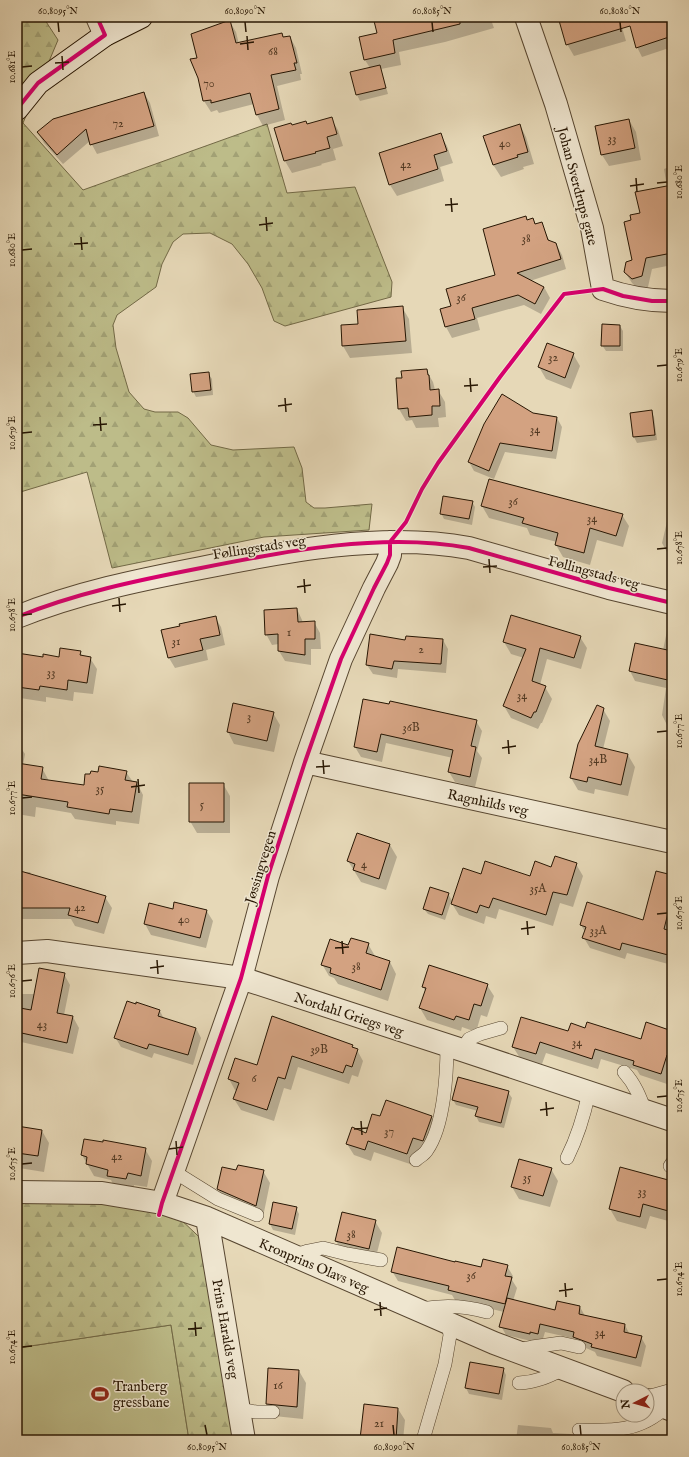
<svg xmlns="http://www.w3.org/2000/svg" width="689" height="1457" viewBox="0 0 689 1457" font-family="'IM FELL English',serif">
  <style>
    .grass { fill: #bdbc89; stroke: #726946 }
    .forest { fill: url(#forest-firs); stroke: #726946 }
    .shadow { fill: #0003; fill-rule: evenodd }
    .building { fill: #d3a281; stroke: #271603 }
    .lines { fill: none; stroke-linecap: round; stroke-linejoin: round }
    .lane-casing { stroke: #574630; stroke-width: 14 }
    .street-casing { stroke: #574630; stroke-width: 24 }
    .secondary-casing { stroke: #271603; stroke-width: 24 }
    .lane { stroke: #efe6d0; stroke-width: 13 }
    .street { stroke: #efe6d0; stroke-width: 22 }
    .secondary { stroke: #efe6d0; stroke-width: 22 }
    .cycleway-casing { stroke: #efe6d0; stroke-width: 6 }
    .cycleway { stroke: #d6006c; stroke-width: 4 }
    .ticks { fill: none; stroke: #271603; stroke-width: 1.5 }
    .labels { text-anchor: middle; stroke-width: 3; stroke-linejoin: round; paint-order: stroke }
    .number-label { font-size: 12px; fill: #523922 }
    .street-label { font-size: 14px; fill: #271603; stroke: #efe6d0 }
    .poi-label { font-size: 14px; fill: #271603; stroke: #efe6d0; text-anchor: start }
    .neatline { fill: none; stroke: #271603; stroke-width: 1.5 }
    .ticks-label { font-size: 10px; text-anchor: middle; fill: #271603 }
  </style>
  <defs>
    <pattern id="forest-firs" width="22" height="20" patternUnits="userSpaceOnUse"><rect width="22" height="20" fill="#bdbc89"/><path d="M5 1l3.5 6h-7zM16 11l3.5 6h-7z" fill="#a2a175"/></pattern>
  </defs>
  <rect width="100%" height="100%" fill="#e6d8b7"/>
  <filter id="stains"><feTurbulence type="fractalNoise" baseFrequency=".005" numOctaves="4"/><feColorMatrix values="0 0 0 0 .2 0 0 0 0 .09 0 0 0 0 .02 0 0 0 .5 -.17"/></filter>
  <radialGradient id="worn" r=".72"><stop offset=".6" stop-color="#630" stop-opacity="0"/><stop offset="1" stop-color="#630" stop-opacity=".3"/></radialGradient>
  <path class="grass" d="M 171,1325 L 189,1440 L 17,1440 L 17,1348 Z"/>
  <path class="forest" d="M 17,17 L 43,17 L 58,40 L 23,123 L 83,190 L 267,124 L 287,193 L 355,187 L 392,282 L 391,297 L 285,326 L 274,321 L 262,288 L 248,264 L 232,244 L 210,233 L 183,234 L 173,242 L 162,264 L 156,287 L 117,315 L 113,325 L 116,348 L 129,392 L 144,409 L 155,412 L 178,412 L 188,418 L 211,445 L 233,450 L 294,447 L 302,468 L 306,502 L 314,508 L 325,508 L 372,504 L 369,530 L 264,537 L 112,568 L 87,472 L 17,493 Z
    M 156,1196 L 215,1252 L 250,1440 L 189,1440 L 171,1325 L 17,1348 L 17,1197 Z"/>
  <path class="shadow" d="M 374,17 L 490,17 L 494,28 L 445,42 L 399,52 L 401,65 L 381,69 L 388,94 L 360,101 L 357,95 L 351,73 L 370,68 L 365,60 L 360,38 L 378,34 Z
    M 566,17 L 619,17 L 626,41 L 574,56 L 567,44 Z
    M 654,17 L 672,17 L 672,47 L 642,57 L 637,47 L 655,19 Z
    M 230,22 L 236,32 L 239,44 L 290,37 L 296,48 L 302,74 L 300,74 L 301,80 L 277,86 L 285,120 L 263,126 L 257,115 L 254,104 L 219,113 L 217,110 L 211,112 L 204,101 L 199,78 L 198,59 Z
    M 144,93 L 150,103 L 159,136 L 97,154 L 90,141 L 63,164 L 44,143 L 38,133 Z
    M 331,118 L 338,130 L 343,146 L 333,149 L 336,160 L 321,164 L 322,165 L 292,173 L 285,161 L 307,125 Z
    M 629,120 L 636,132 L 641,160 L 609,166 L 602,155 Z
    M 520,125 L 526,137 L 534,164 L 523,167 L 524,169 L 501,177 L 492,163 Z
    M 440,134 L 447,146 L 453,163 L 440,167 L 444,181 L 397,196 L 390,185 Z
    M 672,166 L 672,265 L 652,269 L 648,287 L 639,290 L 632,283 L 625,272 L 633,260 L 632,221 L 641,214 L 667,187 L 664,169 Z
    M 533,219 L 536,225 L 541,223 L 550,242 L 556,244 L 562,255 L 566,269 L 530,281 L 544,287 L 550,298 L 541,314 L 524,305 L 477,318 L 480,330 L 452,338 L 446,327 L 441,310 L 452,307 L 496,276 Z
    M 402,307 L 409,319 L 412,353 L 350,358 L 343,346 L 359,325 Z
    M 620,326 L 623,331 L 623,351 L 606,351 L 602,345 Z
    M 573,354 L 580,366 L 571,389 L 546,379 L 539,367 Z
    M 426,370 L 433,382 L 435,390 L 438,390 L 445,402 L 446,417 L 438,418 L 439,427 L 416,428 L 412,420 L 406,421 L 399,409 L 403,379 Z
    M 208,373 L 212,379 L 213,395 L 196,397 L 193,391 Z
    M 651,411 L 654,417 L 657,440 L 637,443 L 634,437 L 631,413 Z
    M 533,414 L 557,418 L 562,427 L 556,459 L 505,452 L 494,479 L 474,471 L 469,462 Z
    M 472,502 L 475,507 L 472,525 L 444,519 L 441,513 Z
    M 482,506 L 622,515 L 629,526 L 623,547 L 597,540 L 590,565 L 563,557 L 556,545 L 557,542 L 530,535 L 527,528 L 489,518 Z
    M 669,513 L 672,514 L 672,556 L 671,554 L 668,554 L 662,543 Z
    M 297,609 L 302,620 L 303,623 L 314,622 L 320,633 L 321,649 L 311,649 L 311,665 L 285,661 L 279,651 L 279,644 L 272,645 L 266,634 Z
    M 215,617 L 221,627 L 225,645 L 206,650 L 208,660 L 175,668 L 169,658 L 162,631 Z
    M 667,631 L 672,632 L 672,726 L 667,725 L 662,715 L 666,688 L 635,681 L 630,671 L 663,650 Z
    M 580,637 L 587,648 L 581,669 L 547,659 L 540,685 L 545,687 L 552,699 L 542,723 L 541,723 L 538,729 L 511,718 L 504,706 L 524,658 L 511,654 L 504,642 Z
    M 443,640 L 448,649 L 446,673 L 398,669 L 397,678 L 373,674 L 367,665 L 406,641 Z
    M 80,652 L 83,657 L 90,658 L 97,669 L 93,694 L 74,692 L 73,701 L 46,697 L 46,702 L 20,698 L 17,693 L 17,660 L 60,658 Z
    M 364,700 L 476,721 L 482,731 L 477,751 L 482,758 L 475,787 L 455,782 L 449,772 L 453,758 L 386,743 L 382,762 L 361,757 L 355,747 Z
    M 603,709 L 610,721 L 603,749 L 628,755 L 635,767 L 628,796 L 595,789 L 594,794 L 578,790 L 571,778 Z
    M 273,713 L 280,725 L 274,752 L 234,744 L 228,732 Z
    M 17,742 L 25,754 L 23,765 L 42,768 L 49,781 L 85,786 L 99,773 L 126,772 L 133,782 L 137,783 L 143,795 L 139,824 L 116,821 L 116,825 L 75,819 L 71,813 L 36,807 L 35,817 L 17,814 Z
    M 223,784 L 230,796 L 230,833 L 197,833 L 190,821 Z
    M 390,845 L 397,857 L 386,890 L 361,882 L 348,861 Z
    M 576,864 L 583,876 L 573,907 L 560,903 L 553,926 L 499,909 L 496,919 L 486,916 L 484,924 L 459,915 L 451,902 L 445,920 L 428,914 L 424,909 L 448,894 L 453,902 L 481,875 L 531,877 L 552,868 Z
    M 17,872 L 30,872 L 32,876 L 105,897 L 112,908 L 104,934 L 75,926 L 71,919 L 17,919 Z
    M 672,876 L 672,965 L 627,953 L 625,959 L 590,948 L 584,938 L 585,932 L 581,925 L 643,921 Z
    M 173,910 L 206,910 L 213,921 L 206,948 L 151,935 L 145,924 Z
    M 368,944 L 375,956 L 390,962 L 396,974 L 388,1001 L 338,984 L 334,978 L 329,976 L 322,964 L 349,947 Z
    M 64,974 L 70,985 L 64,1015 L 73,1017 L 79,1028 L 73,1054 L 17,1041 L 17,994 L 35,994 Z
    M 487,985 L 494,996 L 487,1017 L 481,1015 L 476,1032 L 462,1027 L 461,1031 L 427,1020 L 420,1008 L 426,992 L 423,987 Z
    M 137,1003 L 160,1011 L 164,1019 L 196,1028 L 201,1038 L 193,1065 L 154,1053 L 152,1058 L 121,1047 L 115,1037 Z
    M 273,1018 L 352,1046 L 354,1049 L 357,1050 L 363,1061 L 358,1077 L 352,1075 L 349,1084 L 298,1067 L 291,1090 L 284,1088 L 274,1121 L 241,1110 L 234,1099 L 237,1091 L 235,1090 L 229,1079 L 257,1066 Z
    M 586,1029 L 642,1040 L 672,1032 L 672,1069 L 667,1084 L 640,1075 L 637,1070 L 601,1059 L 598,1069 L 546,1053 L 542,1064 L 520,1058 L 513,1047 Z
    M 508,1092 L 512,1098 L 504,1128 L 479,1122 L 476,1116 L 478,1111 L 456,1105 L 453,1100 Z
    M 431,1116 L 438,1128 L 429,1152 L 419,1148 L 413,1165 L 374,1152 L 371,1161 L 354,1155 L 347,1144 L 367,1134 L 380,1118 Z
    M 17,1127 L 42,1131 L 49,1143 L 44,1172 L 19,1168 L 17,1165 Z
    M 145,1149 L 152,1161 L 147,1187 L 134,1185 L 133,1191 L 115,1188 L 111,1180 L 94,1176 L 82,1155 Z
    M 551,1169 L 558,1181 L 550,1207 L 519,1199 L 512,1187 Z
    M 237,1171 L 263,1171 L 270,1183 L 263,1217 L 225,1201 L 218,1189 Z
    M 672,1182 L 672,1222 L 650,1216 L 646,1229 L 617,1221 L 610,1209 Z
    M 274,1203 L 296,1208 L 299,1214 L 295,1235 L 273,1230 L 270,1224 Z
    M 375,1221 L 382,1233 L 375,1261 L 343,1253 L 336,1241 Z
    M 456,1263 L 481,1268 L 507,1266 L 513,1276 L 512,1280 L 517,1288 L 513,1301 L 556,1312 L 580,1307 L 585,1316 L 625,1325 L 630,1335 L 641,1337 L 646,1346 L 641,1367 L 597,1356 L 595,1352 L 579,1345 L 576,1339 L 545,1332 L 542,1342 L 535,1342 L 506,1335 L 501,1326 L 504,1312 L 455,1300 L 452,1295 L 398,1281 L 392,1271 ZM 503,1299 L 506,1304 L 506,1308 L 501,1300 Z
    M 503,1369 L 506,1375 L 502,1400 L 469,1394 L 466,1388 Z
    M 299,1371 L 306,1383 L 303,1419 L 274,1416 L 267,1404 Z
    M 398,1409 L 405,1420 L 403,1440 L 362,1440 L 361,1439 Z
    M 518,1425 L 551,1428 L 553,1433 L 571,1434 L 575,1438 L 580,1440 L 516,1440 Z"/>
  <path class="building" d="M 373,17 L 460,17 L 460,24 L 393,40 L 395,53 L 364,60 L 359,37 L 377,33 Z
    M 558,17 L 644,17 L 645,21 L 659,17 L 672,17 L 672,36 L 636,48 L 630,26 L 566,45 Z
    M 230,20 L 236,43 L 282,33 L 283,37 L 290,36 L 297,63 L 294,63 L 296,70 L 271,75 L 279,109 L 256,115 L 250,93 L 211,103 L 211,100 L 203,101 L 198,78 L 190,59 L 197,58 L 191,34 Z
    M 380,65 L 386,88 L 356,95 L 350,72 Z
    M 144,92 L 154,126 L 90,145 L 86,129 L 57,155 L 37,132 L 53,119 Z
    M 332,117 L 337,134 L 327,137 L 330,148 L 315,152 L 316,153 L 284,161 L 274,128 L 291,123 L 292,125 L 306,121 L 307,124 Z
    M 629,119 L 635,148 L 601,155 L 595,126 Z
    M 520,124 L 528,152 L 517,155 L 518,157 L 493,165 L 483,136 Z
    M 441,133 L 447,151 L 434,155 L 438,169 L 389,185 L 379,153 Z
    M 672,185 L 672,253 L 646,258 L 642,276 L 632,279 L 624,272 L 626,262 L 632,260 L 624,222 L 631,220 L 630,215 L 640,213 L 635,192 Z
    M 526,216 L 527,220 L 533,218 L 535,224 L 542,222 L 548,240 L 556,243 L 561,259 L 517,273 L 544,287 L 535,304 L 518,295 L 472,308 L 475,319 L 445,327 L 440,309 L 451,306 L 446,289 L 495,275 L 483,229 Z
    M 403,306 L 406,341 L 342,346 L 341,325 L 358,324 L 357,310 Z
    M 602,324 L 620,325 L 620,346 L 601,346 Z
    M 547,343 L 574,353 L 565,378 L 538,367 Z
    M 427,369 L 428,375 L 429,375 L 430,390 L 439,389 L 440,406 L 432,406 L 432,415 L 409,417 L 408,408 L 398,409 L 396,378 L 402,378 L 401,371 Z
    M 209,372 L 211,390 L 192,392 L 190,374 Z
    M 502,394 L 533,413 L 557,417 L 552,451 L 500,443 L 489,471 L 468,462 L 484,424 Z
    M 652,410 L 655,435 L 633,437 L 630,413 Z
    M 489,479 L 623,514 L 616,536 L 590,528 L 584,553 L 555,545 L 558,533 L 522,523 L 524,518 L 481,506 Z
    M 443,496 L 473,501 L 469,519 L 440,514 Z
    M 297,608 L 298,622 L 315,621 L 315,639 L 305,639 L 305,655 L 278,651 L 278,634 L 265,635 L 264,610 Z
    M 511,615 L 581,636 L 574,658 L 540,648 L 532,681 L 546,686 L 536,712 L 534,712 L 531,718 L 503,706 L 526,649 L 503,642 Z
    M 216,616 L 220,635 L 200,639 L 203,650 L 168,658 L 161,630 L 180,626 L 179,624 Z
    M 370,634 L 405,640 L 406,636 L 443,639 L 441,664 L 394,661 L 392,669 L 366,665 Z
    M 635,643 L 672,651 L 672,681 L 629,671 Z
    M 60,648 L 81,651 L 80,655 L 91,657 L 87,683 L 68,680 L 67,690 L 40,686 L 39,690 L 17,687 L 17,653 L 43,657 L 43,654 L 59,657 Z
    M 363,699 L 389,704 L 390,701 L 477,720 L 471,746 L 476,747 L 470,777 L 448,772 L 453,750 L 381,734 L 377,752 L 354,747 Z
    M 233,703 L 274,712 L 267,741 L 227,732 Z
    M 597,705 L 604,708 L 595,746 L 628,754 L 621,785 L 588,777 L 587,782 L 570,778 L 578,744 Z
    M 17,763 L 43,767 L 41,779 L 84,785 L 85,774 L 90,774 L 91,771 L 98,772 L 99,766 L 127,771 L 125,780 L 137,782 L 132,812 L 110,809 L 109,814 L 67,807 L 68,802 L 17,794 Z
    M 189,783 L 224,783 L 224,822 L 189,822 Z
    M 357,833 L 390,844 L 379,879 L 353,870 L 355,864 L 347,861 Z
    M 555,856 L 577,863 L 567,895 L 553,892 L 546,915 L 493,898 L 489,908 L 480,905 L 477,913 L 451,904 L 463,868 L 481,874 L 485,861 L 530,876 L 535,861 L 551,867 Z
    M 17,870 L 106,896 L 98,923 L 68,915 L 70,908 L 17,908 Z
    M 656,871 L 672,875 L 672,897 L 664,929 L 672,931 L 672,956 L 622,943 L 620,950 L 582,938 L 586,927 L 580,925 L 587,902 L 643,920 Z
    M 430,887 L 449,893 L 442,915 L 423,909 Z
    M 174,902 L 207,910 L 200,938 L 144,924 L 149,903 L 173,909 Z
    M 351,938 L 369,943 L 366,953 L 390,961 L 381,990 L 330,973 L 331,968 L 321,965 L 330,939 L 348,945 Z
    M 429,965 L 488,984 L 481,1006 L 474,1004 L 469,1020 L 456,1016 L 454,1020 L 419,1008 L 426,988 L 422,987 Z
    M 39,968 L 65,973 L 57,1013 L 73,1016 L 67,1043 L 17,1032 L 17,1020 L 20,1008 L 31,1010 Z
    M 127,1001 L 136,1004 L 136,1002 L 160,1010 L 158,1016 L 196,1028 L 188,1055 L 149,1044 L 147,1049 L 114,1038 Z
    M 272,1016 L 353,1045 L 352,1047 L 358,1049 L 352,1067 L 346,1065 L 343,1073 L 292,1056 L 285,1079 L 278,1077 L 267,1110 L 233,1099 L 239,1083 L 228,1079 L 235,1058 L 257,1065 Z
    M 521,1017 L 568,1031 L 571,1023 L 585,1028 L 587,1022 L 641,1039 L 646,1022 L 672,1031 L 672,1056 L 667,1055 L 661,1074 L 633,1065 L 634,1061 L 595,1049 L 592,1059 L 540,1042 L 536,1054 L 512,1047 Z
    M 458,1077 L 509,1091 L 501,1123 L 475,1116 L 478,1107 L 452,1100 Z
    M 386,1100 L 432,1116 L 423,1141 L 413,1138 L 407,1154 L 368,1141 L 365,1150 L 346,1144 L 352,1127 L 366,1133 L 372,1114 L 380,1116 Z
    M 17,1126 L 42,1130 L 38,1156 L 17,1153 Z
    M 84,1139 L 103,1142 L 103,1140 L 146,1148 L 141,1176 L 128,1173 L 126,1179 L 107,1176 L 108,1170 L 86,1164 L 87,1157 L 81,1155 Z
    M 519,1159 L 552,1168 L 543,1196 L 511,1187 Z
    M 238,1165 L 264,1170 L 256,1206 L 217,1189 L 222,1167 L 236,1170 Z
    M 620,1167 L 672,1181 L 672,1212 L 643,1204 L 640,1217 L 609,1209 Z
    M 273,1202 L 297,1207 L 292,1229 L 269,1224 Z
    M 342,1212 L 376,1220 L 369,1249 L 335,1241 Z
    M 397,1247 L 455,1262 L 455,1261 L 481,1267 L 483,1259 L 508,1265 L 505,1276 L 512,1277 L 505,1304 L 448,1290 L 449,1286 L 391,1272 Z
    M 507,1298 L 555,1310 L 557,1301 L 580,1306 L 579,1314 L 625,1324 L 624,1332 L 642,1336 L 636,1358 L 591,1347 L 592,1344 L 573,1337 L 574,1332 L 540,1324 L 538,1334 L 530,1332 L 530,1334 L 499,1327 Z
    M 470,1362 L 504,1368 L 499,1394 L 465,1388 Z
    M 268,1368 L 299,1370 L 297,1407 L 266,1404 Z
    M 364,1404 L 398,1408 L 396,1440 L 360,1439 Z"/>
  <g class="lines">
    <g class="lane-casing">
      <path id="lane" d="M 462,1050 L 469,1039 L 480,1034 L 501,1028
        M 624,1072 C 635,1084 640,1097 645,1111
        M 567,1158 C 578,1136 584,1116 589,1092
        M 416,1160 C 419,1157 425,1154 427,1150 C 444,1126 447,1074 447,1045
        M 670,1166 L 672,1163
        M 173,1171 L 218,1199 L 257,1215
        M 293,1256 L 308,1251 L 323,1248 L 347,1254 L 381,1260
        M 421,1309 C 443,1305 466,1306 487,1312
        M 517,1350 L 532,1347 L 561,1343 L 579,1347
        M 519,1383 C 536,1382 548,1377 563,1369
        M 647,1397 L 672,1390
        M 239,1409 L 256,1412 L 273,1412
        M 579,1430 C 612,1431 640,1432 666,1407
        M 423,1440 L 445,1364 L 450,1335 L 448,1323"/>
    </g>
    <g class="street-casing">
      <path id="street" d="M 97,17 L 105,35
        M 526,17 L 556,104 L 592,228 L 603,289 C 626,297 648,301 672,301
        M 17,617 C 76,593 139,580 201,568 C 286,551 383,532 469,548 L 609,588 L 672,603
        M 305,762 L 672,842
        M 17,953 L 47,951 L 241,978 L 462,1050 L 672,1120
        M 17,1192 L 102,1193 L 162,1203 L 207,1218 L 494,1343 L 623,1391
        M 162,1203 L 241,978 L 268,876 L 305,762 L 341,659 L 374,588 L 387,563 L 390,555 L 390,542
        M 207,1218 L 244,1440
        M 647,1400 L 672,1410"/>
    </g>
    <g class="secondary-casing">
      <path id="secondary" d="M 17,109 L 38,83 L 105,35 L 141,17"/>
    </g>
    <use href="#lane" class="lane"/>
    <use href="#street" class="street"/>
    <use href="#secondary" class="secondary"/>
    <g class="cycleway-casing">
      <path id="cycleway" d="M 17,109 L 38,83 L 105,35 L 97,17
        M 390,542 L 406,522 L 422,489 L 438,463 L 500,377 L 564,294 L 603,289 L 623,296 L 652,301 L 672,301
        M 17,617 C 76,593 139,580 201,568 C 286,551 383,532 469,548 L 609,588 L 672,603
        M 159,1215 L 162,1203 L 241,978 L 268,876 L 305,762 L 341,659 L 374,588 L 387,563 L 390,555 L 390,542"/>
    </g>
    <use href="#cycleway" class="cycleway"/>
  </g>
  <path class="ticks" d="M 58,22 L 59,32M 245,22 L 246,32M 432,22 L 433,32M 620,22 L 621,32M 247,36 L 248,50M 240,44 L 254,42M 62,56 L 63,70M 55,63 L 69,62M 22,67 L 32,66M 636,178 L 637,192M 657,183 L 667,182M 630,186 L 644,184M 451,198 L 452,212M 445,205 L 458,204M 266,217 L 267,231M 259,225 L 273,223M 81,237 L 82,250M 74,244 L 88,243M 22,250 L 32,249M 657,366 L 667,365M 470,378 L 471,392M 464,386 L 478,385M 285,398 L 286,412M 278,406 L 292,404M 100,417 L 101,431M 93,425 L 107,424M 22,433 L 32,432M 657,549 L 667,548M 489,559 L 490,573M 483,567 L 497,566M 304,579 L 305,593M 297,587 L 311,585M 119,598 L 120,612M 112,606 L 126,604M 22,615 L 32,614M 657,732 L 667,731M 508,740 L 509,754M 502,748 L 516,746M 323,760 L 324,774M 316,767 L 330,766M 138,779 L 139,793M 131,787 L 145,785M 22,798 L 32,797M 657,914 L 667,913M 527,921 L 528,935M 521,929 L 535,927M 342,941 L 343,954M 335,948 L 349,947M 157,960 L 158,974M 150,968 L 164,966M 22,981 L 32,980M 657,1097 L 667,1096M 546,1102 L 547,1116M 540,1110 L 554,1108M 361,1121 L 362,1135M 354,1129 L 368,1128M 176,1141 L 177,1155M 169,1149 L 183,1147M 22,1164 L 32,1163M 657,1280 L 667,1279M 565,1283 L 566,1297M 559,1291 L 573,1289M 380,1302 L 381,1316M 374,1310 L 387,1308M 195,1322 L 196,1336M 188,1329 L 202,1328M 22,1347 L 32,1346M 205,1425 L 207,1435M 393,1425 L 394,1435M 580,1425 L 581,1435"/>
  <defs>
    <g id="stadium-bare" transform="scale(1.38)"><path d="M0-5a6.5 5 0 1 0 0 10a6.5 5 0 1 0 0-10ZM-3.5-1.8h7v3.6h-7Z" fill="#8f2418" stroke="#efe6d0" stroke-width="2.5" paint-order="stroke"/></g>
  </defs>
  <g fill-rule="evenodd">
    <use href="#stadium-bare" x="100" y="1394"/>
  </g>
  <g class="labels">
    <g class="number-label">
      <text x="273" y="55">68</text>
      <text x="209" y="87">70</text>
      <text x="118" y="127">72</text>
      <text x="612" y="142">33</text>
      <text x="505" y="147">40</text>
      <text x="406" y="168">42</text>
      <text x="526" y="242">38</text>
      <text x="461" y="301">36</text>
      <text x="553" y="361">32</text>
      <text x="535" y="433">34</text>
      <text x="513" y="505">36</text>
      <text x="592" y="522">34</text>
      <text x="289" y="636">1</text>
      <text x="176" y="645">31</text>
      <text x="421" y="653">2</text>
      <text x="51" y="676">33</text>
      <text x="522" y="699">34</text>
      <text x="249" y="720">3</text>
      <text x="411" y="731">36B</text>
      <text x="598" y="763">34B</text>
      <text x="100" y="792">35</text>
      <text x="202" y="808">5</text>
      <text x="364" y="868">4</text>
      <text x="538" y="892">35A</text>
      <text x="80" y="911">42</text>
      <text x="184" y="923">40</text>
      <text x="598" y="934">33A</text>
      <text x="356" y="970">38</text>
      <text x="42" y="1028">43</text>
      <text x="577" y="1046">34</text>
      <text x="319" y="1053">39B</text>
      <text x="254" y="1082">6</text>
      <text x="389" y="1135">37</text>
      <text x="117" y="1160">42</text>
      <text x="527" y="1181">35</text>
      <text x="642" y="1195">33</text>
      <text x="351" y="1238">38</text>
      <text x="471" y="1279">36</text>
      <text x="600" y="1336">34</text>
      <text x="278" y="1389">16</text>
      <text x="379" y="1427">21</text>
    </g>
    <g class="street-label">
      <text transform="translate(578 186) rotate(75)" y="5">Johan Sverdrups gate</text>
      <text transform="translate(259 547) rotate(-9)" y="5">Føllingstads veg</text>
      <text transform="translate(594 572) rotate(15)" y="5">Føllingstads veg</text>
      <text transform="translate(488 802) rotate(12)" y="5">Ragnhilds veg</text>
      <text transform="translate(260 867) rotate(-73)" y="5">Jøssingvegen</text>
      <text transform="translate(349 1014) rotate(18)" y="5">Nordahl Griegs veg</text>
      <text transform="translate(314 1265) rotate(23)" y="5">Kronprins Olavs veg</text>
      <text transform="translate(226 1329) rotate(80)" y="5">Prins Haralds veg</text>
    </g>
    <g class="poi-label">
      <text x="113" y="1391">Tranberg<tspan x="113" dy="16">gressbane</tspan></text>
    </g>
  </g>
  <rect width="689" height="1457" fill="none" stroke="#e6d8b7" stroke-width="44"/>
  <g transform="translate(635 1403) rotate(264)"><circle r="19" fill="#efe6d0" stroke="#9f937e"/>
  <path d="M0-3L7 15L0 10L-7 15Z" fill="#8f2418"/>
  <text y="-6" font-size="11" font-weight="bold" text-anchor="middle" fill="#271603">N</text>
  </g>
  <rect x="22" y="22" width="645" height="1413" class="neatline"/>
  <g class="ticks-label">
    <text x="58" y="14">60.8095°N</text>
    <text x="245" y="14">60.8090°N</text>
    <text x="432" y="14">60.8085°N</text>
    <text x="620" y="14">60.8080°N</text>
    <text transform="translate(11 67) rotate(-90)" y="4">10.681°E</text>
    <text transform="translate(678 182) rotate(-90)" y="4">10.680°E</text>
    <text transform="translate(11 250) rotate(-90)" y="4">10.680°E</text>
    <text transform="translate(678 365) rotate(-90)" y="4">10.679°E</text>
    <text transform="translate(11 433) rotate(-90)" y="4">10.679°E</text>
    <text transform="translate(678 548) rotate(-90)" y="4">10.678°E</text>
    <text transform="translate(11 615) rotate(-90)" y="4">10.678°E</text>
    <text transform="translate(678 731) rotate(-90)" y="4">10.677°E</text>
    <text transform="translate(11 798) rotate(-90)" y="4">10.677°E</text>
    <text transform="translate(678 913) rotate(-90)" y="4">10.676°E</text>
    <text transform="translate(11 981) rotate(-90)" y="4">10.676°E</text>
    <text transform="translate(678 1096) rotate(-90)" y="4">10.675°E</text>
    <text transform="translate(11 1164) rotate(-90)" y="4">10.675°E</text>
    <text transform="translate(678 1279) rotate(-90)" y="4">10.674°E</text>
    <text transform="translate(11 1347) rotate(-90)" y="4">10.674°E</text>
    <text x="207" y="1450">60.8095°N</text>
    <text x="394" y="1450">60.8090°N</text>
    <text x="581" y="1450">60.8085°N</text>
  </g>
  <rect width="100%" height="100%" filter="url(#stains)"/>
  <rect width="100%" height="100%" fill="url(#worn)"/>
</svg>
